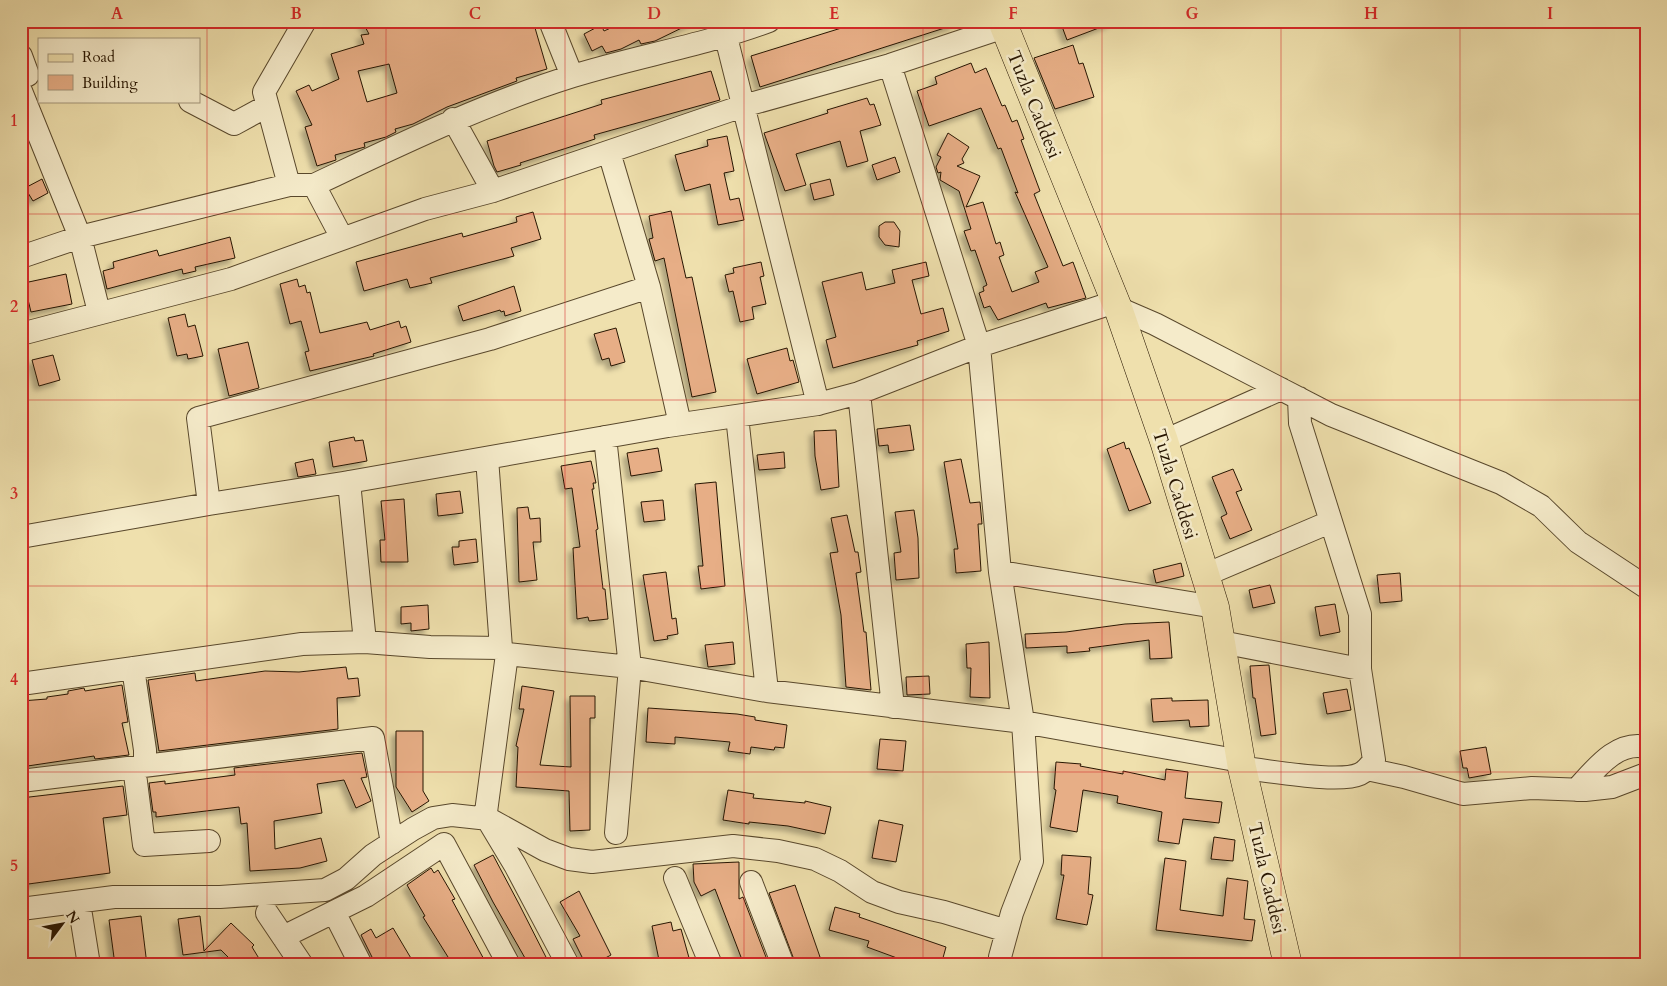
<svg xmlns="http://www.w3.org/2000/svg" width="1667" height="986" viewBox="0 0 1667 986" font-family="Cardo,serif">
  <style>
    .building { fill: #e7ae86; stroke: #271501; fill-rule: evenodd; filter: url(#shadow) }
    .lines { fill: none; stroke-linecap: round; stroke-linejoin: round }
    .minor-casing { stroke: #59482c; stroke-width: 24 }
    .major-casing { stroke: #271501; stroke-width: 29 }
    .minor { stroke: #f5ebca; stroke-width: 22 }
    .major { stroke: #efe0ad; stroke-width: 28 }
    .grid { fill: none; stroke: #d62828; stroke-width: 1; stroke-opacity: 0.55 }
    .labels { text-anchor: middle; stroke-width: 5; stroke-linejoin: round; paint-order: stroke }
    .street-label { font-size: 19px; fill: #271501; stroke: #f5ebca }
    .neatline { fill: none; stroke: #d62828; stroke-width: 2 }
    .grid-label { font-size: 16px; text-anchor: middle; font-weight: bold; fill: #d62828 }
  </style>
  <defs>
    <filter id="shadow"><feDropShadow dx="-4.5" dy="4.5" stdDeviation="2.5" flood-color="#0004"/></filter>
  </defs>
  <rect width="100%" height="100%" fill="#efe0ad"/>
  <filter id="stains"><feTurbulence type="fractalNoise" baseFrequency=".004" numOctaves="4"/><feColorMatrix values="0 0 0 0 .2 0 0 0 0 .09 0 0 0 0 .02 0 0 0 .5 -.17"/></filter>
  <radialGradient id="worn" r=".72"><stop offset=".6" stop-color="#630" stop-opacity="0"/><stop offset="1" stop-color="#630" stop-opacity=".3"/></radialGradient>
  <path class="building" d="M 362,21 L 533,21 L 547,69 L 516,78 L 517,81 L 447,107 L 413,124 L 395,129 L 396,132 L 386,137 L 364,143 L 365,147 L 335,155 L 336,160 L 317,166 L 305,127 L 312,125 L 296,91 L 309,85 L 312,91 L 339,79 L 331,54 L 364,44 L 361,35 L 369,34 ZM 389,64 L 397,93 L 367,102 L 358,71 Z
    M 626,21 L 696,21 L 655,41 L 641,44 L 639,40 L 621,49 L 606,53 L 602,46 L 592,51 L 584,34 L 601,25 L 604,31 Z
    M 864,21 L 953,21 L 954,25 L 760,87 L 751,56 Z
    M 1060,21 L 1112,21 L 1112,23 L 1067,40 Z
    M 1073,45 L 1079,64 L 1083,63 L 1094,97 L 1055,109 L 1034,58 Z
    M 971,63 L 975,73 L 986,68 L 1002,106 L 1005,105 L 1012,122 L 1017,120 L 1024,139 L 1021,140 L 1040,191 L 1034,194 L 1063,266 L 1073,262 L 1086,298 L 1048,308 L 1046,303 L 998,320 L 990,306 L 984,308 L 979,293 L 984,291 L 983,287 L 987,285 L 975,250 L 971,251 L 964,231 L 971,229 L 959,191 L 940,180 L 941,172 L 938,173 L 936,167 L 941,157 L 937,155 L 948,133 L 969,147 L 962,159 L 964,163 L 957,166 L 980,176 L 966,207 L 983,202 L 996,244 L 1000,242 L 1004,255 L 999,257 L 1012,292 L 1039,282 L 1035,272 L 1048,267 L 1015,192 L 1018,193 L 1001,148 L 998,149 L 981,108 L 929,126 L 917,91 L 937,84 L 935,77 Z
    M 711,71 L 720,100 L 594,135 L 595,139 L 520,163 L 521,165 L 497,172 L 494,166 L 487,141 L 602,104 L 601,100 Z
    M 867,98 L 870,105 L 874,104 L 881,125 L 860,131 L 868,161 L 847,167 L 840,141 L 796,154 L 806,185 L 785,191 L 764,133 L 828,113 L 827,110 Z
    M 727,136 L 734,171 L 724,173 L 730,200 L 739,198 L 744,220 L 718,225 L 710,184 L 685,191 L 675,155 L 708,146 L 707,140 Z
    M 895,157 L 900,172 L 877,180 L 872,165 Z
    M 42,179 L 48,193 L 33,201 L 25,188 Z
    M 830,179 L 834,195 L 814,200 L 810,184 Z
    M 671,211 L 686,278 L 692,277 L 716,392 L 692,397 L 664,258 L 655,261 L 649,239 L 653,238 L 649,216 Z
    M 533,212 L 541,239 L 511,248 L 514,256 L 430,278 L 432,283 L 410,288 L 407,279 L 364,291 L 356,262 L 462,233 L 463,237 L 517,222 L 516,217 Z
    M 885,222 L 894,222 L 900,231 L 899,247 L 885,245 L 879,237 L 879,226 Z
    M 230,237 L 235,258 L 195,267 L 196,271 L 183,274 L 182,269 L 107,289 L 103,271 L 114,268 L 113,262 L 157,250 L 159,256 Z
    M 761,262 L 764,276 L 760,277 L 766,304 L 752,307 L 754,319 L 740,322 L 733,291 L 729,292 L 725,275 L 734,273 L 733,268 Z
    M 926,262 L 929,276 L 912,280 L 921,314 L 943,308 L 949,331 L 917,341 L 918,345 L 833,368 L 826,340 L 836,337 L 822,282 L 862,272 L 866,290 L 895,283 L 892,270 Z
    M 66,274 L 72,304 L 31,312 L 24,283 Z
    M 297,279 L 299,287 L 305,285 L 307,293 L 310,292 L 320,333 L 367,322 L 370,330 L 399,321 L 401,328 L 406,326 L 411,342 L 373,354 L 374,356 L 310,371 L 305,352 L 309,351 L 301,321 L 290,324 L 280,284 Z
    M 514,286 L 521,311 L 505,316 L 504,311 L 501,312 L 500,310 L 463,321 L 458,306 Z
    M 185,314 L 188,327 L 195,325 L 203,356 L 188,359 L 187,354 L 177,356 L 168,318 Z
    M 616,328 L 625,362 L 611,366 L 609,358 L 602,360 L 594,334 Z
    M 248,342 L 259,388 L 229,396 L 218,349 Z
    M 787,348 L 790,361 L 793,360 L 799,382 L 757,394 L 747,359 Z
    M 53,355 L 60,380 L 39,386 L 32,360 Z
    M 910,425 L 914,450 L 889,453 L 888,445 L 879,446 L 877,429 Z
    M 836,430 L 839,487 L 821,490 L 815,456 L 814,431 Z
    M 354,437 L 355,441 L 363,440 L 367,461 L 333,467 L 329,442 Z
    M 1124,442 L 1126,449 L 1129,448 L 1151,503 L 1129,511 L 1107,449 Z
    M 658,448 L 662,471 L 631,476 L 627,453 Z
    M 784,452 L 785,468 L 759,470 L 757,455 Z
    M 313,459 L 316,474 L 298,477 L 295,463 Z
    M 961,459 L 970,503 L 980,502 L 982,524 L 978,524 L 981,571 L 956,573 L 954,549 L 958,549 L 944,462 Z
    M 591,461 L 596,483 L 593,483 L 594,489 L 592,489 L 598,529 L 596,530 L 603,589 L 605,589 L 608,619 L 589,621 L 588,617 L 577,619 L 573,548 L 580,547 L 572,488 L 565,489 L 561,466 Z
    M 1233,469 L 1242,490 L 1236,492 L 1252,530 L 1230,539 L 1221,517 L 1227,514 L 1212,477 Z
    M 716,482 L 725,586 L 701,589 L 698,566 L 703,566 L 695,484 Z
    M 460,491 L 463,513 L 438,516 L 436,494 Z
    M 404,499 L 408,562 L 381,562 L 380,540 L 385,540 L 381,501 Z
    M 663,500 L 665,520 L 644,522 L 641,502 Z
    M 528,507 L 530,519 L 540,518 L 541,542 L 533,542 L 537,580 L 519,582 L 517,508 Z
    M 914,510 L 918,538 L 919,578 L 896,580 L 894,553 L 901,552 L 895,512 Z
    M 847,515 L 855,552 L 858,552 L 861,572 L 856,573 L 864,632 L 866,632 L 871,690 L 846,687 L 841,615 L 830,553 L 838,552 L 831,518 Z
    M 476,539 L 478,562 L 454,565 L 452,547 L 459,547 L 459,541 Z
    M 1181,563 L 1184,576 L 1156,583 L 1153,570 Z
    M 666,572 L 672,619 L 676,618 L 678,634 L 667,636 L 668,639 L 654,641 L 643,575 Z
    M 1400,573 L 1402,601 L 1380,603 L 1377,575 Z
    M 1270,585 L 1275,603 L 1253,608 L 1249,590 Z
    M 1335,604 L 1340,632 L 1320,636 L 1315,607 Z
    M 428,605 L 429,629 L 411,631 L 411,623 L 401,624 L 401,607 Z
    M 1169,622 L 1172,658 L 1150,659 L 1149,640 L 1089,648 L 1090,651 L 1067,653 L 1067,646 L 1026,648 L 1025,634 L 1066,632 L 1125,624 Z
    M 733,642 L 735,664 L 708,667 L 705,645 Z
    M 989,642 L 990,698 L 970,697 L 971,668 L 967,668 L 966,644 Z
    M 1269,665 L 1276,734 L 1261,736 L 1255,698 L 1253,698 L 1250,666 Z
    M 346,667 L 348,679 L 358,678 L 360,696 L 337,698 L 338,729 L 159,751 L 148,680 L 195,673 L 196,681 L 265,671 L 299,672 Z
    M 929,676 L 930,694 L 907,695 L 906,677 Z
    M 122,685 L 128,722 L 122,723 L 129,755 L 95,759 L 94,756 L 21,767 L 21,701 L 47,699 L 47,697 L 68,694 L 68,691 L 84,688 L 85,691 Z
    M 522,686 L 554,691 L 540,765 L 571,767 L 570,696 L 595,696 L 595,718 L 590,718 L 590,830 L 570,831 L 569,791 L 516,787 L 518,747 L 516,746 L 524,709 L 519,709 Z
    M 1347,689 L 1351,710 L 1327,714 L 1323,693 Z
    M 1172,698 L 1172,701 L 1208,700 L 1209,726 L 1190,727 L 1189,720 L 1153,722 L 1151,699 Z
    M 648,708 L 737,714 L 755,717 L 755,720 L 787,725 L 784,748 L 775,747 L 774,750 L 751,747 L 750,754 L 728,751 L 730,742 L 675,737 L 675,744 L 646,742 Z
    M 396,731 L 423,731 L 423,791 L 429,801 L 412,812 L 396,787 Z
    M 880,739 L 906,741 L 903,771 L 877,769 Z
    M 1486,747 L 1491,774 L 1469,778 L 1467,768 L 1463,768 L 1460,751 Z
    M 362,753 L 367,777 L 361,778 L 371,801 L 356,808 L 344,780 L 317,784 L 322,813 L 274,821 L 275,849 L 321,838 L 327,861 L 300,868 L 250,871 L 247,823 L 241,824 L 239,807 L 156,817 L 156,812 L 153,812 L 149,783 L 165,781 L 165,784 L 235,775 L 234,768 Z
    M 1056,762 L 1081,764 L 1080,766 L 1123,774 L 1123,771 L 1165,780 L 1166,769 L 1188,772 L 1185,798 L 1222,802 L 1219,823 L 1183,819 L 1179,844 L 1158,841 L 1162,812 L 1117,803 L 1118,796 L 1083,790 L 1077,832 L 1050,827 L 1056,790 L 1054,789 Z
    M 123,786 L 127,815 L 103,818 L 110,873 L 21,885 L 21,798 Z
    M 728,790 L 754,794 L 753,798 L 805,803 L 805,801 L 831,807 L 825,834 L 788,826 L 749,822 L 749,824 L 723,820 Z
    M 879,820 L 903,825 L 896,862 L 872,858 Z
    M 1214,837 L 1235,840 L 1233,861 L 1211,859 Z
    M 493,855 L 519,904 L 550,965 L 529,965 L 493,902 L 474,865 Z
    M 1062,855 L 1091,857 L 1088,894 L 1093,895 L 1087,925 L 1056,919 L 1064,875 L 1061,875 Z
    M 1165,858 L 1186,861 L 1180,910 L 1223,916 L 1227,878 L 1248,881 L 1244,919 L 1255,920 L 1252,941 L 1156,930 Z
    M 739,862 L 739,899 L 743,897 L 769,965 L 744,965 L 715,889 L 701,896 L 694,882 L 693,864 Z
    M 431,868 L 434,873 L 438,870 L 455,899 L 452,900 L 487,965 L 453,965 L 423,917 L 425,916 L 407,885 Z
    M 795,885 L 820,957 L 798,965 L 796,965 L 769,893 Z
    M 579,891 L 611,955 L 592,965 L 586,965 L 573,939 L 580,936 L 560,902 Z
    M 835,907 L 860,914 L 859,917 L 946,947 L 941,965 L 916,965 L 867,947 L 869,941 L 829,930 Z
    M 141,916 L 147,965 L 115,965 L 109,920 Z
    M 200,916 L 204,951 L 231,923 L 254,945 L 252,947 L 263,965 L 236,965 L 221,950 L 183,955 L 178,919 Z
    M 671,922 L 673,931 L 681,929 L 691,965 L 660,965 L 652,926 Z
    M 393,928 L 415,965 L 376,965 L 361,935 L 371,929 L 376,938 Z"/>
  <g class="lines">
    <g class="minor-casing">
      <path id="minor" d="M 550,21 L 572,76
        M 726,37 L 818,404
        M 21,56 L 28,75
        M 890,65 L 979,346 L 1000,572 L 1023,722 L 1032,861 L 1012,913 L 1000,957 L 1001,965
        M 21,91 L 80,237 L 99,312
        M 190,101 L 234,124 L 267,106
        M 453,119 L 493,191
        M 609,152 L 649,287 L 680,424
        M 289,185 L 264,92 L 305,21
        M 314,185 L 342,238
        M 21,257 L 80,237 L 289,185 L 314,185 C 399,145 483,104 573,76 C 638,56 705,45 769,21
        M 649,287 L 490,339 L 198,418 L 209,504 L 343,483 L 668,426 L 818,404 L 859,393 L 979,346 L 1115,302
        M 1118,308 L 1155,324 L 1331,415 L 1501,483 L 1541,506 L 1578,542 L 1646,587
        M 21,334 L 231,279 L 425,209 L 493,191 L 743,106 L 890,65 L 1004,27
        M 859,393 L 893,707
        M 737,416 L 767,691
        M 605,437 L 630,667 L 616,833
        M 1164,441 L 1281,389
        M 487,458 L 501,648
        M 349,482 L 365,642
        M 21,537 L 209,504
        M 1000,572 L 1215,607
        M 1205,575 L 1330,522
        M 1221,642 L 1360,669
        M 507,654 L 486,812 L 491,825 L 515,865 L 568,965
        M 133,668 L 145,750 L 145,761 L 135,774 L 144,845 L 209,841
        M 21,684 L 302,644 L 365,642 L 430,647 L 501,648 L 507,654 L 630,667 L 767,691 L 1023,722 L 1241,761
        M 1242,768 C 1268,770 1338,784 1360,774 C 1366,771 1370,766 1374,760 L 1360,669 L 1360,614 L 1300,423 L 1299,398
        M 1367,769 L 1404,777 L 1463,794 L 1532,788 L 1585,790 L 1612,787 L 1646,774
        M 21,781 L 373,738 L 392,843
        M 1576,790 C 1594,771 1616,740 1646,747
        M 675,878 L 711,965
        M 751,882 L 783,965
        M 21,909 L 114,897 L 220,897 L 325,890 L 346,879 L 373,855 L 413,829 L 433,818 L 452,815 L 489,819 L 545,850 L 569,859 L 592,862 L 733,846 L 778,851 L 815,859 L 840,871 L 872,892 L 899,902 L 944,912 L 1007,931
        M 334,912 L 361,965
        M 267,913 L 302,965
        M 81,915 L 89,965
        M 283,937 L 366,896 L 444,844 L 509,965"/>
    </g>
    <g class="major-casing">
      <path id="major" d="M 1002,21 L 1118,308 L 1164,441 L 1215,607 L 1242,768 L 1288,965"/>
    </g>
    <use href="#minor" class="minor"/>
    <use href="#major" class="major"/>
  </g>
  <path class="grid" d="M 207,21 L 207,965M 386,21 L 386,965M 565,21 L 565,965M 744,21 L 744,965M 923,21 L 923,965M 1102,21 L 1102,965M 1281,21 L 1281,965M 1460,21 L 1460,965M 21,214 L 1646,214M 21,400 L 1646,400M 21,586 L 1646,586M 21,772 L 1646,772"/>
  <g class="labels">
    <g class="street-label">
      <text transform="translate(1035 104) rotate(68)" y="7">Tuzla Caddesi</text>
      <text transform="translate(1176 484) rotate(73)" y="7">Tuzla Caddesi</text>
      <text transform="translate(1268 878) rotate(77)" y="7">Tuzla Caddesi</text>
    </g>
  </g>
  <rect width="1667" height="986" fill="none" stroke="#efe0ad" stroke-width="55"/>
  <rect x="38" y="38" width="162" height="65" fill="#f5ebca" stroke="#a3957a"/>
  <rect x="48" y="54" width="25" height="8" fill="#efe0ad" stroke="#a3957a"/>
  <text x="82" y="62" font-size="15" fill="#271501">Road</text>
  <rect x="48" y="75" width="25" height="15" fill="#e7ae86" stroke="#a3957a"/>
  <text x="82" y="88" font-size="15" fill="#271501">Building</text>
  <g transform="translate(62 924) rotate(58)" stroke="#f5ebca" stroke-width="4" paint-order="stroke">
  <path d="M0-4L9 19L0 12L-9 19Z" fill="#271501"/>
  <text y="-8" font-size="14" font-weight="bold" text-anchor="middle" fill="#271501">N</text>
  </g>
  <rect x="28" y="28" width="1612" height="930" class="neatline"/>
  <g class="grid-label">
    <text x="117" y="19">A</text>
    <text x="296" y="19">B</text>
    <text x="475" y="19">C</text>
    <text x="654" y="19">D</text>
    <text x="834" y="19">E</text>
    <text x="1013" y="19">F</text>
    <text x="1192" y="19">G</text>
    <text x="1371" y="19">H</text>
    <text x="1550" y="19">I</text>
    <text x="14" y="126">1</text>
    <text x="14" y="312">2</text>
    <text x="14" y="499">3</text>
    <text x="14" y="685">4</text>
    <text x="14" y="871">5</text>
  </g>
  <rect width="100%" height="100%" filter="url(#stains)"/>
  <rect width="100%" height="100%" fill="url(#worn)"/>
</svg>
